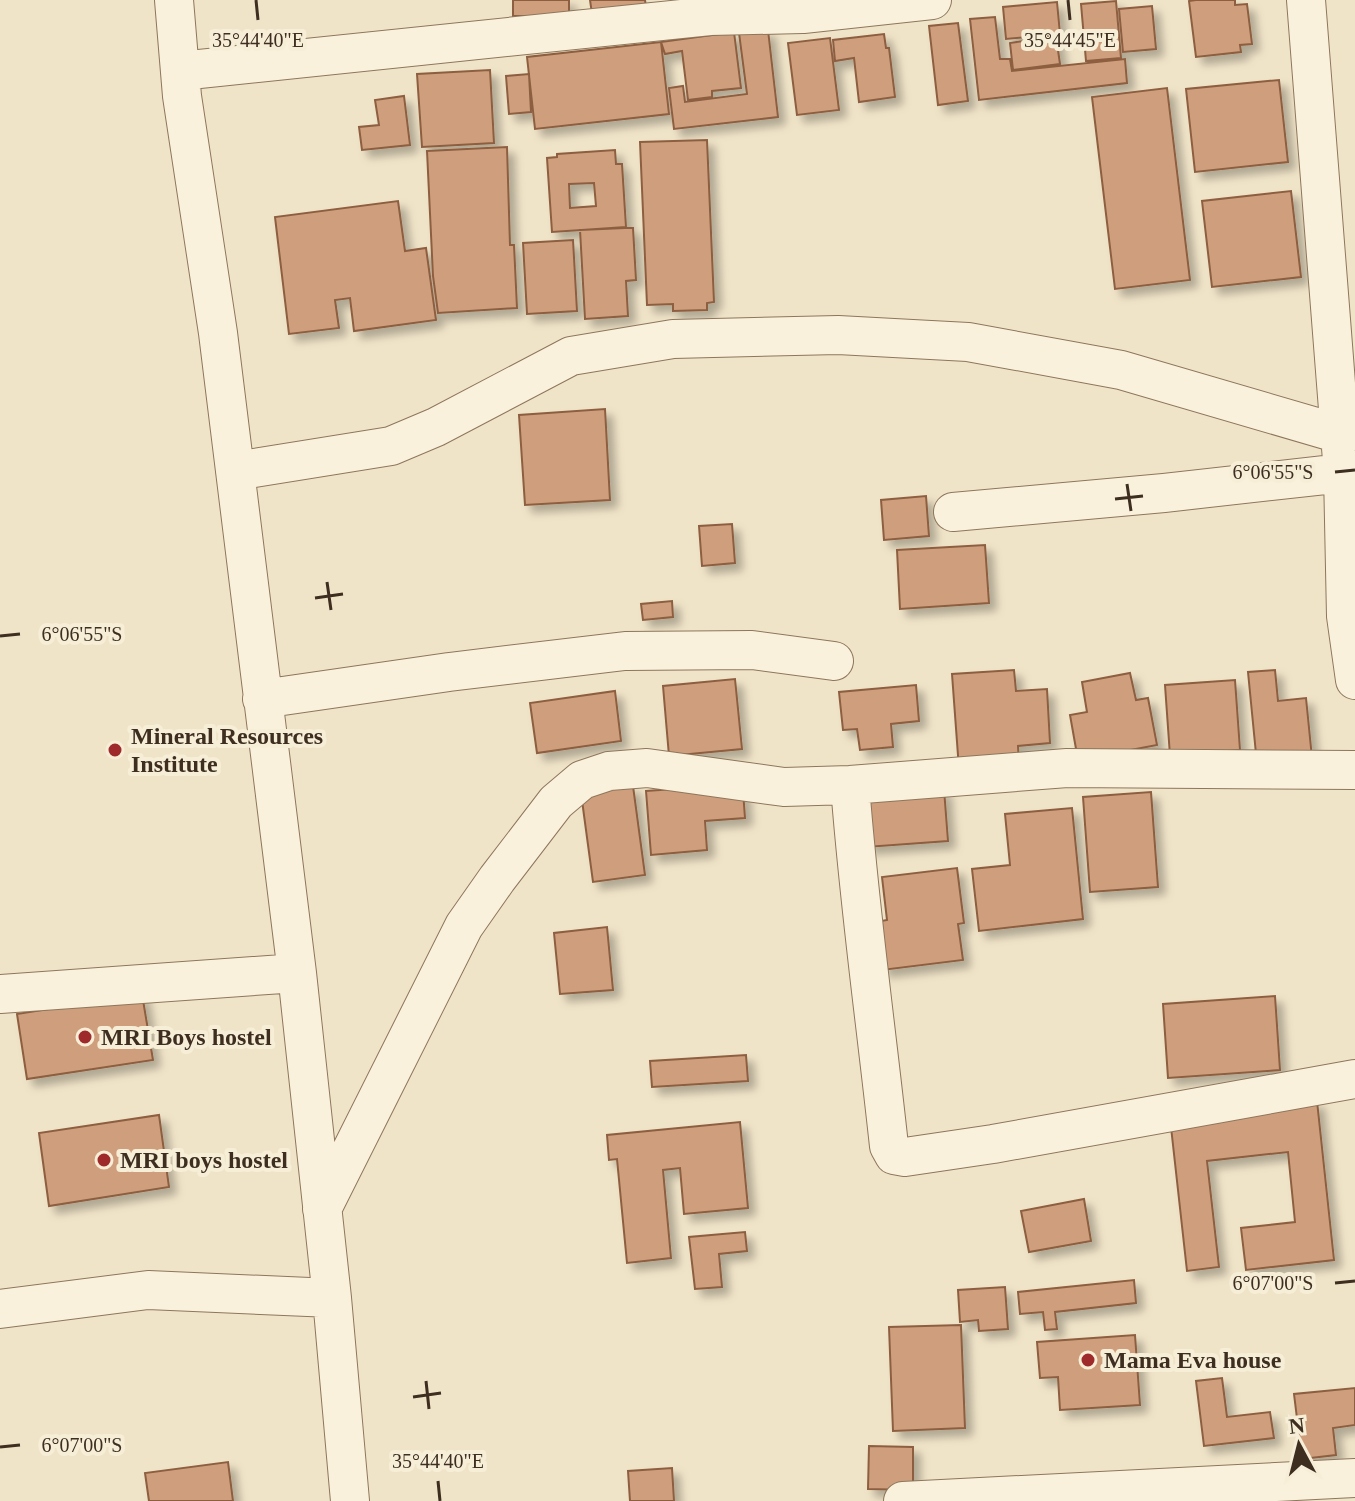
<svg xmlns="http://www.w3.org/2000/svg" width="1355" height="1501" viewBox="0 0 1355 1501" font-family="'Times New Roman',serif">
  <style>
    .building { fill: #cf9f7d; stroke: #8d5f41; stroke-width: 2; fill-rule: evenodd; filter: url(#shadow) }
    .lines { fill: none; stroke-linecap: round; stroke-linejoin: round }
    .minor-casing { stroke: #8d765c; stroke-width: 40 }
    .minor { stroke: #faf1dc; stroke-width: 38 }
    .ticks { fill: none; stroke: #3d2e20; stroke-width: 3 }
    .poi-dot { fill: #9e2a2b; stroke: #f7eed8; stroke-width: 3 }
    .labels { text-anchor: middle; stroke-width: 8; stroke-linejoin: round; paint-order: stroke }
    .poi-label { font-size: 24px; font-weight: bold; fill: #3d2e20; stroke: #f7eed8; text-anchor: start }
    .ticks-label { font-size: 20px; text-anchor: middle; fill: #3d2e20; stroke: #f7eed8; stroke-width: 8; stroke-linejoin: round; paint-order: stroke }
  </style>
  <defs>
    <filter id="shadow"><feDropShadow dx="7" dy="7" stdDeviation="4" flood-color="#0004"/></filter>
  </defs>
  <rect width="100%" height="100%" fill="#f0e4c8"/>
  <path class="building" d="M 513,0 L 569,0 L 569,16 L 513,16 Z
    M 590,0 L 645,0 L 646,7 L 592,14 Z
    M 1196,0 L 1235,0 L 1235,5 L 1247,4 L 1252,44 L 1240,45 L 1241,52 L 1196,57 L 1189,1 Z
    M 1116,1 L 1121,58 L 1086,61 L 1081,4 Z
    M 1057,2 L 1060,34 L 1006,39 L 1003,7 Z
    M 1152,6 L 1156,49 L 1123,52 L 1119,9 Z
    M 995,17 L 1000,59 L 1010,59 L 1012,71 L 1125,59 L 1127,83 L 979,100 L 970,19 Z
    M 958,23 L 968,101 L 938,105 L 929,26 Z
    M 768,30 L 778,117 L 674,129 L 669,88 L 683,86 L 685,102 L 747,94 L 739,33 Z
    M 734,32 L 741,88 L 712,91 L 712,97 L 688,100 L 682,51 L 665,54 L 661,42 Z
    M 884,34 L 886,48 L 889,48 L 895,97 L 859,102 L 854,58 L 835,61 L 833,40 Z
    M 1056,36 L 1060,64 L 1013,70 L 1010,43 Z
    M 830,38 L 839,110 L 797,115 L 788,43 Z
    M 661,42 L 669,114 L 535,129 L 527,57 Z
    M 490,70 L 494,143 L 422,147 L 417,74 Z
    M 529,74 L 531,112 L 509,114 L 506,76 Z
    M 1279,80 L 1288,162 L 1195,172 L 1186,89 Z
    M 1167,88 L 1190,280 L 1115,289 L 1092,97 Z
    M 404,96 L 410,145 L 362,150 L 359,127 L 379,125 L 375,100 Z
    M 707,140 L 714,302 L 707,303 L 707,310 L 673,311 L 673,304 L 647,305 L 640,142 Z
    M 507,147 L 510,245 L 514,245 L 517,308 L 438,313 L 433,276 L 427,151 Z
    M 615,150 L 616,164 L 622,164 L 626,227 L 552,232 L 547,158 L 557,157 L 557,154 ZM 594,183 L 596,206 L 570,208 L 569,184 Z
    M 1291,191 L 1301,277 L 1212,287 L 1202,201 Z
    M 398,201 L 405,251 L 426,248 L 436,320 L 354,331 L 350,298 L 335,300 L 339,328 L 289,334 L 275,217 Z
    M 625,228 L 633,228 L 636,280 L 626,281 L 628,316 L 585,319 L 580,230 Z
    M 573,240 L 577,311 L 527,314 L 523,243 Z
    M 605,409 L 610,500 L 525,505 L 519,415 Z
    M 926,496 L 929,536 L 884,540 L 881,500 Z
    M 732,524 L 735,563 L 702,566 L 699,526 Z
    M 985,545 L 989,603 L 900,609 L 897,550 Z
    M 672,601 L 673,617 L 643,620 L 641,604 Z
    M 1014,670 L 1016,691 L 1047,689 L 1050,743 L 1018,746 L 1019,765 L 959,769 L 952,674 Z
    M 1275,670 L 1278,701 L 1306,698 L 1312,758 L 1257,764 L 1248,672 Z
    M 1130,673 L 1136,700 L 1148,698 L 1157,745 L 1078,760 L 1070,715 L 1087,712 L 1082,682 Z
    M 735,679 L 742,749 L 669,756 L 663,686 Z
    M 1235,680 L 1240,750 L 1170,756 L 1165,685 Z
    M 916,685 L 919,721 L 891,724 L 893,747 L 860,750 L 857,729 L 843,730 L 839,692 Z
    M 615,691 L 621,741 L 537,753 L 530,703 Z
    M 633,786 L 645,875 L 593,882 L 581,793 Z
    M 702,787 L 743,791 L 745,818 L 705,821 L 707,850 L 651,855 L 646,791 Z
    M 944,789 L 948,841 L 866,847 L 862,795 Z
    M 1151,792 L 1158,887 L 1090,892 L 1083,797 Z
    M 1072,808 L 1083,919 L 979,931 L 972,869 L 1010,865 L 1005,814 Z
    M 957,868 L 964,923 L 958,924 L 963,960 L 882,970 L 876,922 L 887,920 L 882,877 Z
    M 607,927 L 613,990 L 560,994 L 554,933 Z
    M 142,994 L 153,1060 L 27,1079 L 17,1014 Z
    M 1275,996 L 1280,1070 L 1168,1078 L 1163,1004 Z
    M 746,1055 L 748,1081 L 652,1087 L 650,1061 Z
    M 1317,1101 L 1334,1260 L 1246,1270 L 1241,1228 L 1295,1222 L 1288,1152 L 1207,1161 L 1219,1267 L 1187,1271 L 1170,1118 Z
    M 159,1115 L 169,1187 L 49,1206 L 39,1133 Z
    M 740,1122 L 748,1208 L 684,1214 L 680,1168 L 663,1170 L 671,1258 L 627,1263 L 617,1159 L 609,1160 L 607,1135 Z
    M 1084,1199 L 1091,1241 L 1029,1252 L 1021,1211 Z
    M 745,1232 L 747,1251 L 719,1254 L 722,1287 L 695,1289 L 689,1237 Z
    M 1134,1280 L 1136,1303 L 1055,1312 L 1057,1329 L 1045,1330 L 1043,1312 L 1020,1314 L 1018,1292 Z
    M 1005,1287 L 1008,1329 L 979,1331 L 978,1320 L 960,1322 L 958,1290 Z
    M 961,1325 L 965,1428 L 893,1431 L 889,1327 Z
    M 1135,1335 L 1140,1405 L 1060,1410 L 1058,1377 L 1040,1378 L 1037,1342 Z
    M 1222,1378 L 1227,1417 L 1270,1412 L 1274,1438 L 1204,1446 L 1196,1381 Z
    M 1355,1388 L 1355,1425 L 1333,1428 L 1336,1455 L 1302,1459 L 1294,1394 Z
    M 869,1446 L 913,1447 L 913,1490 L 868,1489 Z
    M 228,1462 L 233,1501 L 149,1501 L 145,1473 Z
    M 672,1468 L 674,1501 L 630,1501 L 628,1471 Z"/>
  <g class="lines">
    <g class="minor-casing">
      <path id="minor" d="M 174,0 L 182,96 L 218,333 L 297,973 L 332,1298 L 350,1501
        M 1306,0 L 1343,473 L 1346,616 L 1355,680
        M 180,71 L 710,16 L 803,14 L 932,0
        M 235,471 L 391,446 L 436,427 L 571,356 L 673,339 L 838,335 L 968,342 L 1121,370 L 1340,434 L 1355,431
        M 953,512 L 1164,493 L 1343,473
        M 262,699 L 449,672 L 625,651 L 752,650 L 834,661
        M 850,785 C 859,906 876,1025 889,1146 L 894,1155 L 905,1157 L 993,1144 L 1355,1079
        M 0,994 L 297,973
        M 322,1209 L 464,926 L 497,879 L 556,802 L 582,780 L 609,771 L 647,768 L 784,787 L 850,785 L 1067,768 L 1355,770
        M 0,1309 L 148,1290 L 332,1298
        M 903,1501 L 1355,1478"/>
    </g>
    <use href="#minor" class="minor"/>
  </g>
  <path class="ticks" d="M 256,0 L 258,20M 1068,0 L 1070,20M 1335,472 L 1355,470M 1127,484 L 1131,511M 1115,499 L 1143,496M 327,582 L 331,610M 315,598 L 343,594M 0,636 L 20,634M 1335,1283 L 1355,1281M 426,1381 L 429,1409M 413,1397 L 441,1393M 0,1447 L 20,1445M 438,1481 L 440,1501"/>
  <g class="poi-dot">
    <circle cx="115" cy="750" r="8"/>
    <circle cx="85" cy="1037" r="8"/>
    <circle cx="104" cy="1160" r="8"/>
    <circle cx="1088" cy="1360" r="8"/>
  </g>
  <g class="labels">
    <g class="poi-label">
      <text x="131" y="744">Mineral Resources<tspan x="131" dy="28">Institute</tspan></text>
      <text x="101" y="1045">MRI Boys hostel</text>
      <text x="120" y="1168">MRI boys hostel</text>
      <text x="1104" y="1368">Mama Eva house</text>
    </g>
  </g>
  <g class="ticks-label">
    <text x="258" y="47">35°44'40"E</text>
    <text x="1070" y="47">35°44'45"E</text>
    <text x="1273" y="479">6°06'55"S</text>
    <text x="82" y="641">6°06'55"S</text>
    <text x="1273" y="1290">6°07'00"S</text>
    <text x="82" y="1452">6°07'00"S</text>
    <text x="438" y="1468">35°44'40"E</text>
  </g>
  <g transform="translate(1299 1445) rotate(353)" stroke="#f7eed8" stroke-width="6" paint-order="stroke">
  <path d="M0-6L14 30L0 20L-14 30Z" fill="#3d2e20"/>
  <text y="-12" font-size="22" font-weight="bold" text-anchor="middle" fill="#3d2e20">N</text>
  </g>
</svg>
